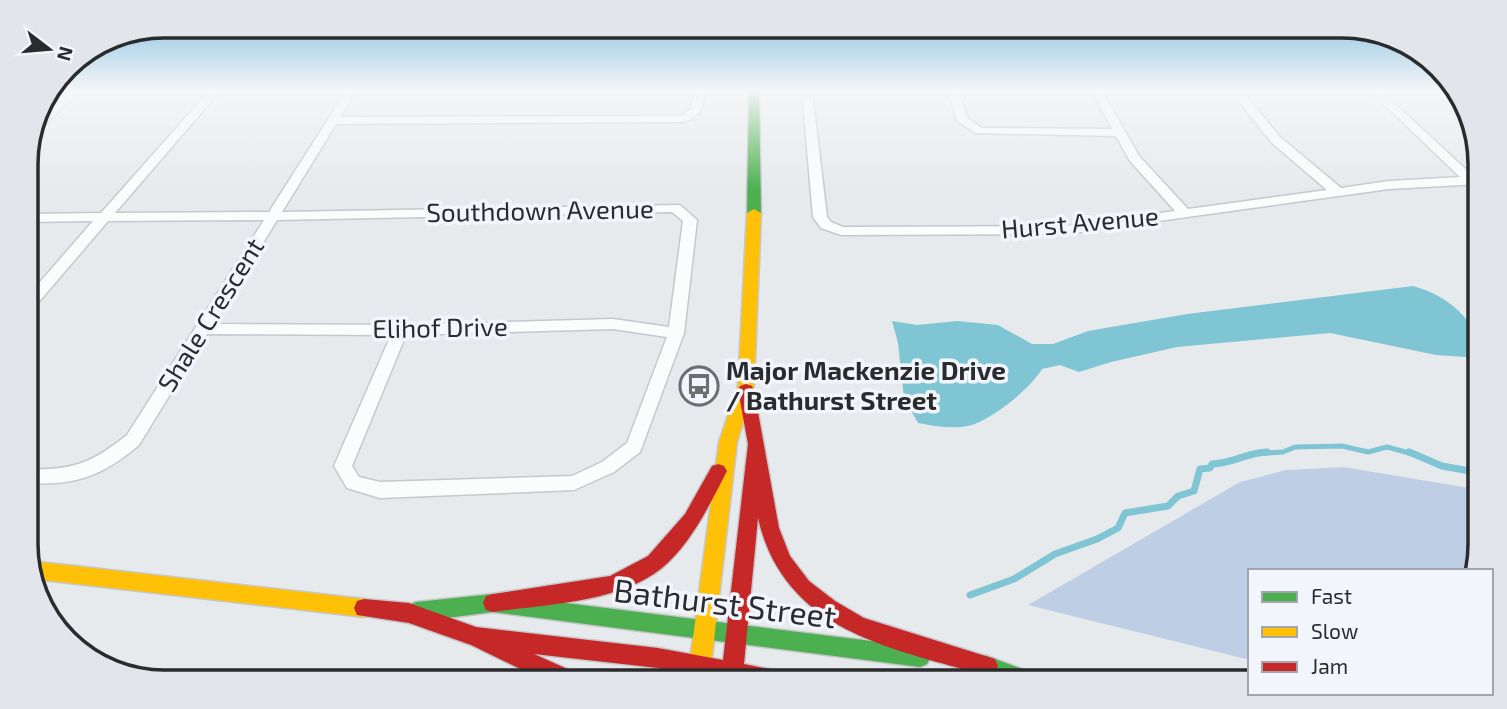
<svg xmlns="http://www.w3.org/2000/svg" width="1507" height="709" viewBox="0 0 1507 709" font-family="'Exo 2',sans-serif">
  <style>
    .green { fill: #becfe5 }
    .water { fill: #7fc5d4 }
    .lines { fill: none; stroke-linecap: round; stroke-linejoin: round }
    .stream-far1 { stroke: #7fc5d4; stroke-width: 5 }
    .stream { stroke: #7fc5d4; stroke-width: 7 }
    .street-casing { stroke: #c6c8cb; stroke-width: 3 }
    .fast-casing { stroke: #c6c8cb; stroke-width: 3 }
    .slow-casing { stroke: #c6c8cb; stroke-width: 3 }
    .jam-casing { stroke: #c6c8cb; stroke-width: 3 }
    .street { fill: #fbfcfc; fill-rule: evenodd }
    .fast { fill: #4caf50; fill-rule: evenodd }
    .slow { fill: #ffc107; fill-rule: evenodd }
    .jam { fill: #c62828; fill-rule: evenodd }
    .labels { text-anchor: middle; stroke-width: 7; stroke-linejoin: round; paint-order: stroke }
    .street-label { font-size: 26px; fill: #2a2b2d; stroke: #f2f6fc }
    .poi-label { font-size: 26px; font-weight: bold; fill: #2a2b2d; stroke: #f2f6fc; text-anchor: start }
    .near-street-label { font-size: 32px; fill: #2a2b2d; stroke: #f2f6fc }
    .rim { fill: none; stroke: #2a2b2d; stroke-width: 3.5 }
  </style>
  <rect width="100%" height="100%" fill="#e7eaed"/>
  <path class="green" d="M 1343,467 L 1481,490 L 1481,545 L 1475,571 L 1250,571 L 1250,660 L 1028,605 L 1240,482 L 1286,470 Z"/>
  <path class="water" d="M 1413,286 C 1447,295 1480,321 1480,358 L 1436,355 L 1330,333 L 1177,347 L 1111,362 L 1079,372 L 1060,365 L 1042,369 C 1030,389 991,421 968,426 C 951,429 933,426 918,423 L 904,398 L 898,343 L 892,321 L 917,325 L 957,321 L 998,325 L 1032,344 L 1053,344 L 1088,331 L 1187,314 Z"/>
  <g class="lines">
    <path class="stream-far1" d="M 1249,454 L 1283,452 L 1295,447 L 1342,446 L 1368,452 L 1387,447 L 1413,454"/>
    <path class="stream" d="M 1409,452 L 1442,466 L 1481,473
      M 970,595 L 1014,579 L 1055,554 L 1097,539 L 1118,528 L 1125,513 L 1168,506 L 1178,496 L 1194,491 L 1200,469 L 1210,468 L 1212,464 C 1235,463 1245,453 1267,452"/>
    <g class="street-casing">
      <path id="street" d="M 69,91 L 80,91 L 38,131 L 33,132 L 36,121 Z
        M 209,91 L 220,91 L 115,213 L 269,212 L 346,91 L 356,91 L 340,117 L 681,116 L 691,109 L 694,91 L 704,91 C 704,107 700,117 683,122 L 336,124 L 282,212 L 680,205 L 697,220 L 684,333 L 640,452 L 614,472 L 574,490 L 380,498 L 347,488 L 334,466 L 391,335 L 207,334 L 139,445 C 102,476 76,486 27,483 L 27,469 C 72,471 92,463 127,435 L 264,220 L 108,221 L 32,310 L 27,311 L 27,297 L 93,221 L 27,222 L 27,214 L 101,213 ZM 672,212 L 683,221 L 669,327 L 613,319 L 401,325 L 214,324 L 277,220 ZM 613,329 L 667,337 L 627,443 L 602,462 L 572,476 L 380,482 L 359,477 L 352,466 L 406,335 Z
        M 802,91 L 812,91 L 827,217 L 831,222 L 843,227 L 1065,226 L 1175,211 L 1130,161 L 1116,136 L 976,133 L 957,121 L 948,91 L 958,91 L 968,119 L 982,128 L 1112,129 L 1092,91 L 1102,91 L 1139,156 L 1188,209 L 1327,190 L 1272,143 L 1231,91 L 1242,91 L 1280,137 L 1341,188 L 1389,181 L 1460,177 L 1370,91 L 1381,91 L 1474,177 L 1480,176 L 1480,184 L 1389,189 L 1065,234 L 841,235 L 821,228 L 813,217 Z"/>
    </g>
    <g class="fast-casing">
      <path id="fast" d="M 749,91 L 759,91 L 761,213 L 754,217 L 747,213 Z
        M 493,594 L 920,647 L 927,650 L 931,657 L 927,664 L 920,667 L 493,612 L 416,622 L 409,619 L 406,612 L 409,605 L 416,602 Z
        M 971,654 L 987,656 L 1038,675 L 1041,683 L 1002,683 L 963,671 L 960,664 L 963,657 Z"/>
    </g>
    <g class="slow-casing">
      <path id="slow" d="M 754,209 L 761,213 L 754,386 L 737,442 L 709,683 L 687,683 L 719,442 L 738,386 L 747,213 Z
        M 31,561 L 364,599 L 371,601 L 374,608 L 371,615 L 364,617 L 34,579 L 27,563 Z"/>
    </g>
    <g class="jam-casing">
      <path id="jam" d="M 746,384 L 752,386 L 754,390 L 779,528 L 790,556 L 809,581 L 835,601 L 864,618 L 995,659 L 998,666 L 995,673 L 987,676 C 891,648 784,632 758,518 L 744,664 L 799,675 L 802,683 L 720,683 L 720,680 L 658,668 L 534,654 L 581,675 L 584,683 L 549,683 L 471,645 L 409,623 L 357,615 L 354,608 L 357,601 L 364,599 L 409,603 L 476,627 L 658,648 L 723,660 L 748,444 L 738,390 L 740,386 Z
        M 718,464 L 724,466 L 727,471 C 710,504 691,544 662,568 C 618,603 547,604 493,612 L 486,610 L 483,603 L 486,596 L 493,594 L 610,576 L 648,556 L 685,514 L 712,466 Z"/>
    </g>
    <use href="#street" class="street"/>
    <use href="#fast" class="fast"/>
    <use href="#slow" class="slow"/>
    <use href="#jam" class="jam"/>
  </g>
  <linearGradient id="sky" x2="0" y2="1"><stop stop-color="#7ebbe0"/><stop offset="0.48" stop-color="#f4f6f7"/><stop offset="1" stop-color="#f4f6f7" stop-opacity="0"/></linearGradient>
  <rect width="1507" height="190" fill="url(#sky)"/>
  <defs>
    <g id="bus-ring" transform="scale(2.0125)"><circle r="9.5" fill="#f2f6fc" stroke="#6c6e70" stroke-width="1.5"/><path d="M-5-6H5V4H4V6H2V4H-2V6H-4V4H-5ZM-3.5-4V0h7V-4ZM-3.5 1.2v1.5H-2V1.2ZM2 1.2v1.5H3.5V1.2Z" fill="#6c6e70"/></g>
  </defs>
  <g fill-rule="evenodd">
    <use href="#bus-ring" x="699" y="386"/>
  </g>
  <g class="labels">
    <g class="street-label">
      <text transform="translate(540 211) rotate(-1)" y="9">Southdown Avenue</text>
      <text transform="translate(1080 223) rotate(-5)" y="9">Hurst Avenue</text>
      <text transform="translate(211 315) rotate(-58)" y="9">Shale Crescent</text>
      <text transform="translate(440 328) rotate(-1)" y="9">Elihof Drive</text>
    </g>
    <g class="poi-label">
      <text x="726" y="380">Major Mackenzie Drive<tspan x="726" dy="30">/ Bathurst Street</tspan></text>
    </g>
    <g class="near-street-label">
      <text transform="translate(725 604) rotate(7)" y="11">Bathurst Street</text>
    </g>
  </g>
  <path d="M0 0H1507V709H0ZM164 38H1342A126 126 0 0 1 1468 164V544A126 126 0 0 1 1342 670H164A126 126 0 0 1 38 544V164A126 126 0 0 1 164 38Z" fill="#e2e6eb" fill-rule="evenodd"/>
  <path class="rim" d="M164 38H1342A126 126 0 0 1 1468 164V544A126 126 0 0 1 1342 670H164A126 126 0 0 1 38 544V164A126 126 0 0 1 164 38Z"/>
  <rect x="1248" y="569" width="245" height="126" fill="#f2f6fc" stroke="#a2a5a9" stroke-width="2"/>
  <rect x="1262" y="592" width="35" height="10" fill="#4caf50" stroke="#a2a5a9" stroke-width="2"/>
  <text x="1311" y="604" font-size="21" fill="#2a2b2d">Fast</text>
  <rect x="1262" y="627" width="35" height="10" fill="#ffc107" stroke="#a2a5a9" stroke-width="2"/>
  <text x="1311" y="639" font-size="21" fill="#2a2b2d">Slow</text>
  <rect x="1262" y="662" width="35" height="10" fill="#c62828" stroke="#a2a5a9" stroke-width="2"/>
  <text x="1311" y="674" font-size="21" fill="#2a2b2d">Jam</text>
  <g transform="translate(49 49) rotate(106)" stroke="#f2f6fc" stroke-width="5" paint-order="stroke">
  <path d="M0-5L12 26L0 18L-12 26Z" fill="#2a2b2d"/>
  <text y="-10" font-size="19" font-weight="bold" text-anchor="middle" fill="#2a2b2d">N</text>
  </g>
</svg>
